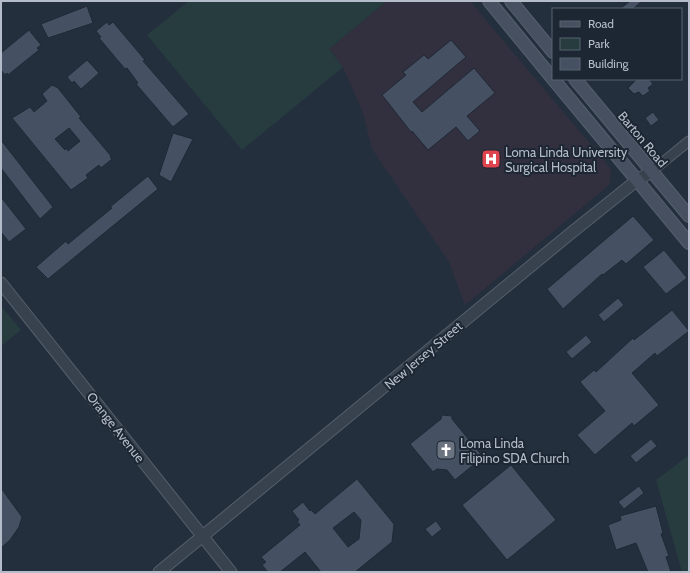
<svg xmlns="http://www.w3.org/2000/svg" width="690" height="573" viewBox="0 0 690 573" font-family="Cabin,sans-serif">
  <style>
    .medical { fill: #32303f }
    .green { fill: #263c3f }
    .building { fill: #455162; stroke: #1f2835; fill-rule: evenodd }
    .lines { fill: none; stroke-linecap: round; stroke-linejoin: round }
    .minor-casing { stroke: #565f6c; stroke-width: 11 }
    .tertiary-casing { stroke: #565f6c; stroke-width: 13 }
    .secondary-casing { stroke: #565f6c; stroke-width: 14 }
    .minor { stroke: #38414e; stroke-width: 9 }
    .tertiary { stroke: #38414e; stroke-width: 11 }
    .secondary { stroke: #465061; stroke-width: 12 }
    .labels { text-anchor: middle; stroke-width: 4; stroke-linejoin: round; paint-order: stroke }
    .street-label { font-size: 13px; fill: #b4bcc9; stroke: #1d2633 }
    .poi-label { font-size: 13px; fill: #b4bcc9; stroke: #1d2633; text-anchor: start }
  </style>
  <rect width="100%" height="100%" fill="#242f3e"/>
  <path class="medical" d="M 387,1 L 470,1 L 611,169 L 609,185 L 465,305 L 449,262 L 372,149 L 363,113 L 343,67 L 329,49 Z"/>
  <path class="green" d="M 189,1 L 387,1 L 329,49 L 343,67 L 242,150 L 147,35 Z
    M 1,306 L 21,330 L 1,346 Z
    M 689,455 L 689,572 L 682,572 L 656,480 Z"/>
  <path class="building" d="M 630,1 L 642,1 L 633,9 L 620,9 Z
    M 87,6 L 93,23 L 48,38 L 41,24 Z
    M 107,22 L 109,25 L 113,22 L 145,60 L 143,61 L 189,114 L 173,127 L 136,84 L 138,83 L 127,68 L 125,69 L 99,38 L 101,37 L 96,31 Z
    M 29,30 L 41,45 L 37,48 L 39,50 L 8,75 L 7,73 L 5,75 L 1,70 L 1,53 Z
    M 451,40 L 466,57 L 413,102 L 422,112 L 474,68 L 495,93 L 467,116 L 480,131 L 468,141 L 456,127 L 428,150 L 412,131 L 411,132 L 382,95 L 406,75 L 403,72 L 424,55 L 428,59 Z
    M 87,60 L 99,73 L 81,89 L 74,81 L 72,83 L 67,77 Z
    M 637,79 L 649,79 L 653,84 L 648,88 L 650,91 L 643,96 L 639,92 L 634,94 L 628,88 Z
    M 52,85 L 58,88 L 81,117 L 79,118 L 111,156 L 110,157 L 112,159 L 101,168 L 99,165 L 86,175 L 88,178 L 71,190 L 12,118 L 30,107 L 34,112 L 47,101 L 42,94 ZM 69,128 L 80,141 L 68,151 L 67,148 L 65,150 L 55,139 Z
    M 653,112 L 659,120 L 651,126 L 645,118 Z
    M 173,133 L 193,139 L 171,182 L 159,175 Z
    M 1,140 L 53,207 L 40,219 L 1,168 Z
    M 148,176 L 158,189 L 48,279 L 36,267 L 66,241 L 68,244 L 112,208 L 110,207 Z
    M 1,197 L 26,229 L 9,242 L 1,232 Z
    M 633,216 L 654,240 L 626,264 L 622,260 L 603,275 L 602,274 L 563,309 L 547,289 Z
    M 664,250 L 687,278 L 666,294 L 643,267 Z
    M 618,298 L 624,305 L 604,322 L 598,315 Z
    M 672,310 L 689,331 L 657,356 L 655,353 L 632,373 L 659,405 L 634,426 L 632,423 L 595,455 L 577,435 L 605,411 L 580,382 L 594,370 L 596,372 L 633,338 L 634,340 Z
    M 586,335 L 592,342 L 572,359 L 566,352 Z
    M 442,415 L 452,416 L 452,419 L 483,457 L 455,480 L 447,470 L 437,469 L 433,472 L 410,444 L 441,419 Z
    M 651,439 L 657,446 L 636,463 L 630,456 Z
    M 511,465 L 556,520 L 507,560 L 462,505 Z
    M 357,479 L 394,524 L 392,542 L 355,572 L 321,572 L 305,552 L 280,572 L 268,572 L 262,565 L 266,562 L 261,557 L 300,525 L 297,521 L 299,520 L 292,511 L 303,502 L 310,511 L 311,510 L 315,514 ZM 354,512 L 361,520 L 359,539 L 348,547 L 333,528 Z
    M 639,486 L 644,493 L 624,509 L 618,502 Z
    M 1,488 L 22,517 L 19,527 L 10,540 L 1,548 Z
    M 656,506 L 663,533 L 661,534 L 669,556 L 666,557 L 671,572 L 648,572 L 636,543 L 616,550 L 608,525 L 621,520 L 620,516 Z
    M 436,521 L 442,529 L 432,537 L 425,529 Z"/>
  <g class="lines">
    <g class="minor-casing">
      <path id="minor" d="M 652,171 L 689,141"/>
    </g>
    <g class="tertiary-casing">
      <path id="tertiary" d="M 1,283 L 231,572
        M 159,572 L 571,233 L 636,181 L 652,171"/>
    </g>
    <g class="secondary-casing">
      <path id="secondary" d="M 489,1 L 553,79
        M 511,1 L 553,52
        M 553,79 L 689,243
        M 575,79 L 689,216"/>
    </g>
    <use href="#minor" class="minor"/>
    <use href="#tertiary" class="tertiary"/>
    <use href="#secondary" class="secondary"/>
  </g>
  <defs>
    <g id="hospital-square" transform="scale(1)"><rect x="-9" y="-9" width="18" height="18" rx="4" fill="#e0444e" stroke="#1d2633"/><path d="M-5-5h3v3.5h4V-5h3V5h-3V1.5h-4V5h-3Z" fill="#fff"/></g>
    <g id="church-square" transform="scale(1)"><rect x="-9" y="-9" width="18" height="18" rx="4" fill="#6b7280" stroke="#1d2633"/><path d="M-1.2-6h2.4v3.5h3.3v2.4h-3.3V6h-2.4V-.1h-3.3v-2.4h3.3Z" fill="#fff"/></g>
  </defs>
  <g fill-rule="evenodd">
    <use href="#hospital-square" x="491" y="159"/>
    <use href="#church-square" x="446" y="450"/>
  </g>
  <g class="labels">
    <g class="street-label">
      <text transform="translate(643 139) rotate(50)" y="5">Barton Road</text>
      <text transform="translate(423 355) rotate(-40)" y="5">New Jersey Street</text>
      <text transform="translate(116 427) rotate(52)" y="5">Orange Avenue</text>
    </g>
    <g class="poi-label">
      <text x="505" y="157">Loma Linda University<tspan x="505" dy="15">Surgical Hospital</tspan></text>
      <text x="460" y="448">Loma Linda<tspan x="460" dy="15">Filipino SDA Church</tspan></text>
    </g>
  </g>
  <rect width="690" height="573" fill="none" stroke="#b4bcc9" stroke-width="4"/>
  <rect x="552" y="8" width="130" height="72" fill="#1d2633" stroke="#59626f"/>
  <rect x="560" y="21" width="20" height="6" fill="#465061" stroke="#59626f"/>
  <text x="588" y="28" font-size="12" fill="#b4bcc9">Road</text>
  <rect x="560" y="38" width="20" height="12" fill="#263c3f" stroke="#59626f"/>
  <text x="588" y="48" font-size="12" fill="#b4bcc9">Park</text>
  <rect x="560" y="58" width="20" height="12" fill="#455162" stroke="#59626f"/>
  <text x="588" y="68" font-size="12" fill="#b4bcc9">Building</text>
</svg>
